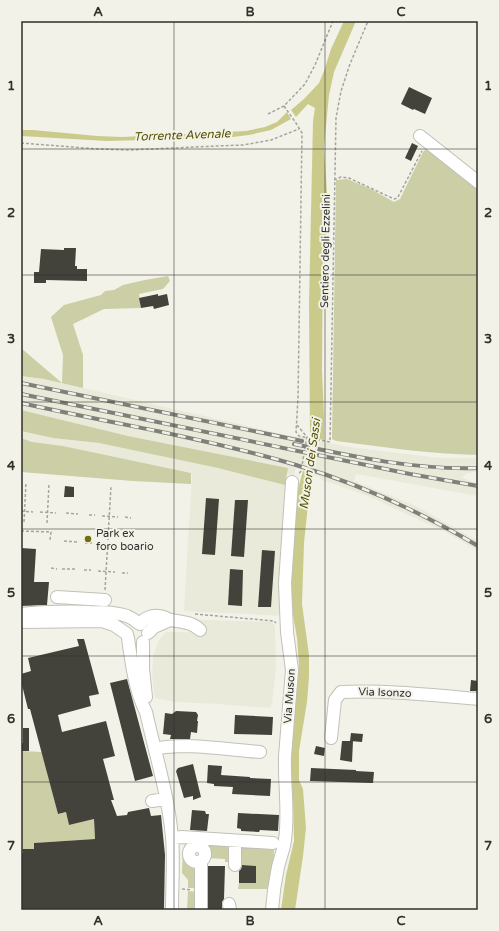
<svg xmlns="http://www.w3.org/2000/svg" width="499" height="931" viewBox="0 0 499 931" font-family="'Varela Round',sans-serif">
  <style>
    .built { fill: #e9ead9 }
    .green { fill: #cccea5 }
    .water { fill: #cacb8b }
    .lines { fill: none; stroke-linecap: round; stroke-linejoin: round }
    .stream { stroke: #cacb8b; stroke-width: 2.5 }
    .building { fill: #43433c }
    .minor-casing { stroke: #c1c1b8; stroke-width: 14 }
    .path { stroke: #a4a59e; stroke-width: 1.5; stroke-dasharray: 3 2; stroke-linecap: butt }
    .minor { stroke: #fff; stroke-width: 12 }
    .rail-casing { stroke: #7f807a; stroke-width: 4 }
    .rail { stroke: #f2f2e9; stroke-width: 2.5; stroke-dasharray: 8; stroke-linecap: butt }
    .grid { fill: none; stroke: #30312d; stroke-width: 1; stroke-opacity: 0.55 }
    .poi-dot { fill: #707013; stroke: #f2f2e9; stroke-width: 1.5 }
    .labels { text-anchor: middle; stroke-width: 4; stroke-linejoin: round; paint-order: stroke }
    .street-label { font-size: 11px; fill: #30312d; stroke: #f2f2e9 }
    .poi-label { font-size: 11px; fill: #30312d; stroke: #f2f2e9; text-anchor: start }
    .water-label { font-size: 12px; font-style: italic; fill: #545405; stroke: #f2f2e9 }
    .neatline { fill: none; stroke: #30312d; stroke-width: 1.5 }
    .grid-label { font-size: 13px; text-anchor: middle; font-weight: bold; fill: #30312d }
  </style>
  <rect width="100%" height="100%" fill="#f2f2e9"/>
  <path class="built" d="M 21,376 L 44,379 L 295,437 L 296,436 L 328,443 L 357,448 L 440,458 L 478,458 L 478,472 L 468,473 L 462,477 L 469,481 L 478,483 L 478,496 L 356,474 L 354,481 L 416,506 L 478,541 L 478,551 L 446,532 L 400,511 L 368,496 L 320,479 L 320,477 L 296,468 L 294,475 L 287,474 L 287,468 L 128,436 L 21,410 Z
    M 21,431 L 53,438 L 99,443 L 218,468 L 285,485 L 286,499 L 284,616 L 184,611 L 192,476 L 191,473 L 63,446 L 32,442 L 21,438 Z
    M 200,620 L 209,620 L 272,622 L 275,626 L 276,667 L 272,703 L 270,708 L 219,704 L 176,702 L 155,698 L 152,674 L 153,656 L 158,642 L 166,632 L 191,632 L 200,630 L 199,626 Z"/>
  <path class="green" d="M 429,146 L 478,185 L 478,455 C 430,454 383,447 336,441 L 332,439 L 336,180 L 347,179 L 371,189 L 394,202 L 400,199 L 423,152 Z
    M 168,276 L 170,281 L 163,289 L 139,294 L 141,308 L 104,309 L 73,324 L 83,355 L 83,388 L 44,379 L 21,376 L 21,348 L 62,383 L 63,355 L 51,317 L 64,305 L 101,295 L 105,291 L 114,290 L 123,285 L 145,280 Z
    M 21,410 L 128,436 L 288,468 L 285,485 L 218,468 L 99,443 L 53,438 L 21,431 Z
    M 21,438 L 32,442 L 63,446 L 191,473 L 191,484 L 133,481 L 21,472 Z
    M 21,751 L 42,752 L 58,814 L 66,812 L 69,825 L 94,819 L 95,839 L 34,843 L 34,849 L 22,849 L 23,853 L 21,853 Z
    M 188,843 L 233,845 L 233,862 L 225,862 L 225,859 L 207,858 C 208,850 203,840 192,845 C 191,846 189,848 188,849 C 183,858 194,862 197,868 C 198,872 197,883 198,888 L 188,888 L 188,880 L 182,873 L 183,849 L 185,844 Z
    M 242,846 L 274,848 L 273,882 L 271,889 L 238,889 L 239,883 L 256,883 L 256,866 L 241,865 Z
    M 188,891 L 198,892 L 198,910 L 187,910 Z"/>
  <path class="water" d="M 344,21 L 356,21 L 334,72 L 329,95 L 324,147 L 327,193 L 323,248 L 322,370 L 324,416 L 324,440 L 310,437 L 309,303 L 313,121 L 315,108 L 308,104 L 296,117 L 291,110 L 304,99 L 319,83 L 324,71 L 331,49 Z
    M 287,112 L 291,119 L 271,130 L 249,135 L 224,138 L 107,141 L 21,136 L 21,130 L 33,130 L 97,136 L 122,137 L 246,131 L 265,127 L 277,122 Z
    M 303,471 L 312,474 L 308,505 L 304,543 L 302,604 L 309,655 L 309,677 L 307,702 L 299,751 L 299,780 L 303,789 L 306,828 L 303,856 L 295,910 L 281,910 L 286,875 L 294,841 L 293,797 L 289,767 L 292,729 L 299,664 L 297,638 L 290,598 L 290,584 L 297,492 Z"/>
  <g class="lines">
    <path class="stream" d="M 308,475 L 315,435"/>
  </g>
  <path class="building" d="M 409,87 L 432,98 L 425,114 L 414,109 L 413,110 L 401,104 Z
    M 412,143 L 418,146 L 411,161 L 405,158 Z
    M 64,248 L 76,248 L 75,266 L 77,266 L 77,269 L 87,269 L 87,281 L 46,280 L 46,283 L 34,283 L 34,272 L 39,272 L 41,249 L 64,250 Z
    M 158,294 L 158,296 L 167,294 L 169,305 L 154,309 L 153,306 L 141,308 L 139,298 Z
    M 65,486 L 74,487 L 74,497 L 64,497 Z
    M 206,498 L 219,499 L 215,555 L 202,554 Z
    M 235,500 L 248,500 L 244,557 L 231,556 Z
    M 21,548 L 36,549 L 34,582 L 49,582 L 47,605 L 21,606 Z
    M 262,550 L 275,551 L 271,607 L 258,607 Z
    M 230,569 L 243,570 L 242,606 L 228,605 Z
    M 77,639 L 84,639 L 99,694 L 89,696 L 91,706 L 58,715 L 62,732 L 106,721 L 115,756 L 103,759 L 114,800 L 111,800 L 117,816 L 127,815 L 128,812 L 149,808 L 151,816 L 161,815 L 165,855 L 164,910 L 142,910 L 142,909 L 123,910 L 21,910 L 21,853 L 23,853 L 22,849 L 34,849 L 34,843 L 95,839 L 94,819 L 69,825 L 66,812 L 58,814 L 30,709 L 28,709 L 21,681 L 21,674 L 31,671 L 28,658 L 79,646 Z
    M 127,679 L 153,776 L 135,781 L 110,683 Z
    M 471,680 L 478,681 L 478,691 L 470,691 Z
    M 176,711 L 196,712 L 198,715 L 197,721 L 198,721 L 197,733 L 191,732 L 190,739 L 170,739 L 171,735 L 163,734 L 165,713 L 172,714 Z
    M 235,715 L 273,717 L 272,735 L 234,734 Z
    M 23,728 L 29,728 L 29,751 L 21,751 L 21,743 L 23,743 Z
    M 351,733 L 363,734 L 362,742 L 350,741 Z
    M 342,741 L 353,741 L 352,762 L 340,760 Z
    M 316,746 L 325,748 L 324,756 L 314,754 Z
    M 193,764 L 201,797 L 193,800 L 193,796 L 184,798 L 176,771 L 178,768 Z
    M 208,765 L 222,766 L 221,775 L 250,777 L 250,778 L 271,779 L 270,796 L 232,794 L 233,787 L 214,786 L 214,784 L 207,783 Z
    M 311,768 L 356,770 L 356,771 L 374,772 L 373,783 L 310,781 Z
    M 192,810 L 205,811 L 206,814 L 209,814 L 207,831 L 190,830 Z
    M 238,813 L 279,815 L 278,831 L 260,830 L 259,832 L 241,831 L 241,829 L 237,828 Z
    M 242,865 L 256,866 L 256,883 L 239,883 L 239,871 L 241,869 Z
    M 208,866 L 225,866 L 224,899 L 222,902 L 222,910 L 208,910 Z"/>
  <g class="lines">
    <g class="minor-casing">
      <path id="minor" d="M 420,136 L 478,182
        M 57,597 L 105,600
        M 21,614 C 44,612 67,611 90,612 C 102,612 116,612 127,616 C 132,618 135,620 138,623
        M 21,622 L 102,621 L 114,625 L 127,634
        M 140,624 C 144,618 152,615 159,616 C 163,616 167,619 171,620 C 182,622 192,622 200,630
        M 148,633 L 154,627 L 170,620
        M 128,638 C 131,660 135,692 146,712 C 155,753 168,794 172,837 C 174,861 172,886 172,910
        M 143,642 L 143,669 L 146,697
        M 331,738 L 335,700 L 341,692 C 387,690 432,695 478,699
        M 155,749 C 166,746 177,746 189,746 C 212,747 236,750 260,752
        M 152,801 L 166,799
        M 172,838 L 182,837 L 273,843
        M189 854a8 8 0 1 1 16 0a8 8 0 1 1-16 0Z
        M 199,862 L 201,865 L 201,910
        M 235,865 L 235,841
        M 229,904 L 230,910
        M 272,910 C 273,895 275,881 278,867 C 280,858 284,849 285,840 C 289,812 284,784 285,756 L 292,670 L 287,632 L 285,583 L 292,482"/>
    </g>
    <path class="path" d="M 284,106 L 296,123 L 302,133 L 298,398 L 296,432 L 299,436 L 330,442 L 336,118 L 341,91 L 350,64 L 368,21
      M 268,114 L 284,106 L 305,84 L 315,65 L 333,21
      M 21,143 L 98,149 L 129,150 L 217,146 L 243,145 L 271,140 L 299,129
      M 334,180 L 341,177 L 349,178 L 392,198 L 395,199 L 398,197 L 422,151
      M 297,425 L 307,437 L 301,471 L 298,475
      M 21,511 L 33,512
      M 40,512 L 56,513
      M 66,513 L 78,514
      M 89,515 L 95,515
      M 102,516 L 118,517
      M 125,517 L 131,518
      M 24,522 L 26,482
      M 47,523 L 49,484
      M 21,531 L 51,532 L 50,540
      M 64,541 L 77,542
      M 85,543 L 92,543
      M 100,544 L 116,545
      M 123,545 L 129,546
      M 51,568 L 57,569
      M 62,569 L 75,569
      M 84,570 L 91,570
      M 98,571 L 115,572
      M 122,573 L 128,573
      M 105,590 L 111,486
      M 195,614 L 274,621 L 276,623
      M 182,889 L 192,890"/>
    <use href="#minor" class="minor"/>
    <g class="rail-casing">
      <path id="rail" d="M 21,383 L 302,441
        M 21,394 L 410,474 L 478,486
        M 21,403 C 66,413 112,422 157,431 C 204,441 250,451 296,465 C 359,484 421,512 478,546
        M 294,444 C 355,457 416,470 478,468"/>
    </g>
    <use href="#rail" class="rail"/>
  </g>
  <path class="grid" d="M 174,21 L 174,910M 325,21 L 325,910M 21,149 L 478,149M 21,275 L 478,275M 21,402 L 478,402M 21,529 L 478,529M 21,656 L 478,656M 21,782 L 478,782"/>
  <circle class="poi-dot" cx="88" cy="539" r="4"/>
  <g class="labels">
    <g class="street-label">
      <text transform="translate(325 251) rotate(-89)" y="4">Sentiero degli Ezzelini</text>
      <text transform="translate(385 692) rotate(2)" y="4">Via Isonzo</text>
      <text transform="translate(289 696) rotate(-86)" y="4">Via Muson</text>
    </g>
    <g class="poi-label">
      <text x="96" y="537">Park ex<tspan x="96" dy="13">foro boario</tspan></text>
    </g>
    <g class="water-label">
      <text transform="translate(182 135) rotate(-2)" y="4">Torrente Avenale</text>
      <text transform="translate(310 464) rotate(-82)" y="4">Muson dei Sassi</text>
    </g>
  </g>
  <rect width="499" height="931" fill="none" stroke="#f2f2e9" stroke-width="44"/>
  <rect x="22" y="22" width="455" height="887" class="neatline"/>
  <g class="grid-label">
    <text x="98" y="16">A</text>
    <text x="250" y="16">B</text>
    <text x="401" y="16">C</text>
    <text x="11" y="90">1</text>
    <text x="488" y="90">1</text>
    <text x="11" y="217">2</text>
    <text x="488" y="217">2</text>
    <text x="11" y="343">3</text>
    <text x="488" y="343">3</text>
    <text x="11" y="470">4</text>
    <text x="488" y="470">4</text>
    <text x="11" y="597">5</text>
    <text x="488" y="597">5</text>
    <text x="11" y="723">6</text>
    <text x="488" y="723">6</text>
    <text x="11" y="850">7</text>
    <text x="488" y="850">7</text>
    <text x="98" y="925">A</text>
    <text x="250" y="925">B</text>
    <text x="401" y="925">C</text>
  </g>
</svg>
